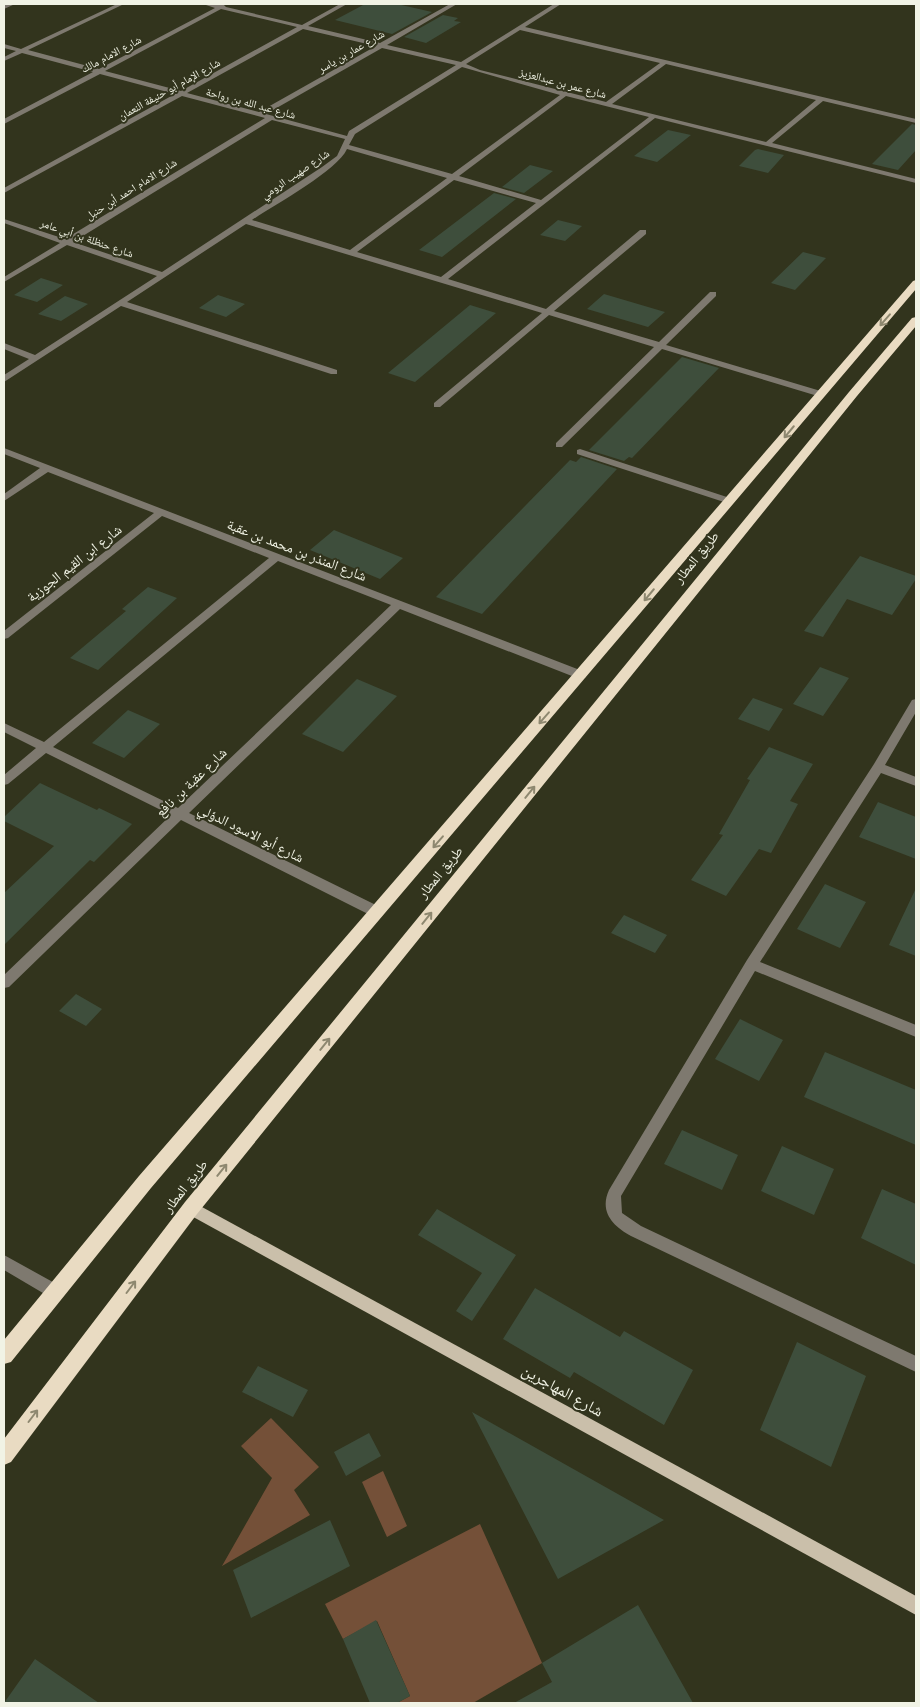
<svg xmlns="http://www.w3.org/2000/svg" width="920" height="1707" viewBox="0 0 920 1707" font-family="'Noto Serif','Noto Naskh Arabic',serif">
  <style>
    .green { fill: #745038 }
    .building { fill: #3e4e3c }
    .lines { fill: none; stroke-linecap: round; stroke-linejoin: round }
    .minor { fill: #7e796f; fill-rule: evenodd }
    .major { fill: #cabfaa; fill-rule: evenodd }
    .highway { fill: #e9dbc2; fill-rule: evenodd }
    .oneway { stroke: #8e8870 }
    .labels { text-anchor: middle; stroke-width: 4; stroke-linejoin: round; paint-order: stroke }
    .far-street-label { font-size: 11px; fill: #f1f3e5; stroke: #32341d }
    .street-label { font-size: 14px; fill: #f1f3e5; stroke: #32341d }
    .near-street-label { font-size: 16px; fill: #f1f3e5; stroke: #32341d }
  </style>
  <rect width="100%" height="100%" fill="#32341d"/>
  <path class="green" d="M 271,1418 L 319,1467 L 294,1490 L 310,1515 L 222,1566 L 272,1478 L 241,1446 Z
    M 383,1471 L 407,1526 L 387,1537 L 362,1482 Z
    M 480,1524 L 542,1663 L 473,1703 L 397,1703 L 410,1696 L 377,1621 L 343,1639 L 325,1604 Z"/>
  <path class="building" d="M 365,4 L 397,4 L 432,12 L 392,34 L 335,20 Z
    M 443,15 L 458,18 L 454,21 L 461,22 L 426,43 L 404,37 Z
    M 912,124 L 916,125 L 916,150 L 898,170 L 872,164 Z
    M 668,130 L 691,135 L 657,162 L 634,156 Z
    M 758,149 L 784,155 L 768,173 L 739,166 L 755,150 Z
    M 530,165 L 553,171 L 524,193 L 502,187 Z
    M 494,193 L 516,199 L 442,257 L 419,250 Z
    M 558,220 L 582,226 L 565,241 L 540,235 Z
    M 803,252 L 826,258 L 795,290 L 771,283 Z
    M 41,278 L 63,285 L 37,302 L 14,295 Z
    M 604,294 L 665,312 L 648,327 L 587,309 Z
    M 218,295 L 245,304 L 226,317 L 199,308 Z
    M 65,296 L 88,304 L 61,321 L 38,314 Z
    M 470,305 L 496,313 L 415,382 L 388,373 Z
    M 682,357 L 719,368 L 632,458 L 629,457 L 624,461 L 589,450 Z
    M 581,457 L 617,469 L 482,614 L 436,597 L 570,460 L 576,462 Z
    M 334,530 L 403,558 L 380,579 L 310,550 Z
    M 860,556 L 916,576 L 916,579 L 892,615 L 847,599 L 823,637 L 804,631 Z
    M 148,587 L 177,598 L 98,670 L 70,658 L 126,611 L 122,609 Z
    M 820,667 L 849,678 L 823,716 L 793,704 Z
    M 357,679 L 397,696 L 343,752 L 302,734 Z
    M 753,698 L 783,709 L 769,731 L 738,719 Z
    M 128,710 L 160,724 L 124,758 L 92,743 Z
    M 769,747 L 813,764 L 790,801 L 798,804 L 771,853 L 759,849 L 726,896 L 691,880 L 723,835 L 719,834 L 750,780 L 747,779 Z
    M 40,783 L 97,810 L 99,808 L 132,824 L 94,862 L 90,860 L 4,945 L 4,893 L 54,846 L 4,821 L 4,817 Z
    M 878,802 L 916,817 L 916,859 L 859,837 Z
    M 825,884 L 866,902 L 840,948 L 797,929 Z
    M 916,888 L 916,956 L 889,945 Z
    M 624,915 L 667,935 L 655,953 L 611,933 Z
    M 76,994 L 102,1009 L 86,1026 L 59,1011 Z
    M 740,1019 L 783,1040 L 759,1081 L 715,1059 Z
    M 825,1052 L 916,1090 L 916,1145 L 804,1097 Z
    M 682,1130 L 738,1155 L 722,1190 L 664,1164 Z
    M 782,1146 L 834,1169 L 814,1215 L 761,1191 Z
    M 882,1189 L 916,1204 L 916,1265 L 861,1238 Z
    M 437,1209 L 516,1255 L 472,1321 L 456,1311 L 482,1273 L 418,1235 Z
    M 535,1288 L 620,1337 L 624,1331 L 693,1370 L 664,1425 L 574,1372 L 570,1378 L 503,1339 Z
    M 797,1342 L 866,1376 L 831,1467 L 760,1430 Z
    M 258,1366 L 308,1390 L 293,1417 L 242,1392 Z
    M 472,1412 L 664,1520 L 558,1579 Z
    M 369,1433 L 381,1456 L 346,1476 L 334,1452 Z
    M 330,1520 L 350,1566 L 251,1618 L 233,1570 Z
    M 638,1605 L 693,1703 L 514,1703 L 552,1682 L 542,1663 Z
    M 376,1620 L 410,1696 L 397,1703 L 370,1703 L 343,1639 Z
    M 35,1659 L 99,1703 L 4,1703 Z"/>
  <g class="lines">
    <path class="minor" d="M 7,4 L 15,4 L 4,9 L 4,5 Z
      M 117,4 L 124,4 L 28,50 L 99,69 L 215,8 L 203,4 L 223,4 L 226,7 L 302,25 L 340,4 L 347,4 L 308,26 L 380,43 L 450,4 L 457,4 L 387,45 L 461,62 L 554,4 L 561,4 L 525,27 L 916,119 L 916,123 L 823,101 L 772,143 L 916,179 L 916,183 L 655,118 L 448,279 L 546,309 L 640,230 L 646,230 L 646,234 L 554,311 L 659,342 L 710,292 L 716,292 L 716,296 L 666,345 L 824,392 L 826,394 L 821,397 L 662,349 L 562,447 L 556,447 L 556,443 L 654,347 L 549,315 L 440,407 L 434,407 L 434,403 L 542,313 L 246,224 L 127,302 L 337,370 L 337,374 L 331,374 L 121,306 L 4,382 L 4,375 L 29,359 L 4,349 L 4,343 L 35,355 L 157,276 L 67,245 L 4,282 L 4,277 L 60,243 L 4,223 L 4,219 L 65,239 L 265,118 L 182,96 L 4,193 L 4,188 L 175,94 L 100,74 L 4,124 L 4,119 L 93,72 L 22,53 L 4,61 L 4,57 L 16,51 L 4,48 L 4,44 L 21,49 ZM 221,9 L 297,27 L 181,91 L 105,71 ZM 303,29 L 376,46 L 259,112 L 187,93 ZM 520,30 L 660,63 L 606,102 L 480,70 L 466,64 ZM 382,48 L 456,65 L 349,131 L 347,136 L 266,114 ZM 666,64 L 816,100 L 766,142 L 612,104 ZM 462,67 L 560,95 L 452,174 L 349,145 L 355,134 ZM 566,96 L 649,117 L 541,200 L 459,176 ZM 272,120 L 345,139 L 337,156 L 322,167 L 162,272 L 73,242 ZM 347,149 L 447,178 L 350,250 L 252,220 C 274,205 337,171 347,149 ZM 454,180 L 536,203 L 441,277 L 357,252 Z
      M 4,448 L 585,672 L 587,675 L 585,678 L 577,678 L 400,609 L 189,813 L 382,908 L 383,912 L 382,916 L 372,916 L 181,820 L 9,987 L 4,988 L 4,975 L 171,815 L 46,753 L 8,784 L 4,785 L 4,775 L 36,748 L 4,732 L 4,723 L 44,742 L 269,558 L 162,516 L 8,638 L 4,639 L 4,631 L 154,513 L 48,472 L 4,501 L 4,494 L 40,468 L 4,454 ZM 278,561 L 391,605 L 178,808 L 53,747 Z
      M 580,449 L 733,499 L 735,501 L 733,503 L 727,503 L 577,454 L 577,450 Z
      M 916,699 L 916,712 L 885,765 L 916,777 L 916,786 L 881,773 L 760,962 L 916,1025 L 916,1037 L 755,971 L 621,1196 L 622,1213 L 641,1226 L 916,1356 L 916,1372 L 631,1236 C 613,1226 599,1212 609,1190 L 747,960 L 874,764 L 912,700 Z
      M 4,1255 L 60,1286 L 62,1291 L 60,1296 L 54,1298 L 48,1296 L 4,1270 Z"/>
    <path class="major" d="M 191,1201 L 916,1596 L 916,1615 L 186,1213 L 183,1208 L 186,1203 Z"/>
    <path class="highway" d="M 916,280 L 916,289 L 151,1188 L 11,1362 L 4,1364 L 4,1340 L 139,1176 L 913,281 Z
      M 916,317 L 916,326 L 857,396 L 197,1214 L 11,1462 L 4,1465 L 4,1439 L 185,1202 L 849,392 L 912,318 Z"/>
  </g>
  <defs><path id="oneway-shaft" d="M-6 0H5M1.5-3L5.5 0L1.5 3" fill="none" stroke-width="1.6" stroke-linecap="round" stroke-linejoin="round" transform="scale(1.25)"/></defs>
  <g class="oneway">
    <use href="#oneway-shaft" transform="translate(885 320) rotate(131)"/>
    <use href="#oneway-shaft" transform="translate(789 432) rotate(130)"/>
    <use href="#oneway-shaft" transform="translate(649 595) rotate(130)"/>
    <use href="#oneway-shaft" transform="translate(544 718) rotate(131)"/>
    <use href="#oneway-shaft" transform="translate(530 792) rotate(-51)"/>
    <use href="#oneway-shaft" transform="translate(438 842) rotate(131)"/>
    <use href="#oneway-shaft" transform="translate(427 918) rotate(-51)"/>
    <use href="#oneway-shaft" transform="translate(325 1044) rotate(-51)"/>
    <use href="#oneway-shaft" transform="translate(222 1170) rotate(-51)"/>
    <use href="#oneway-shaft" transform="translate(131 1287) rotate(-53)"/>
    <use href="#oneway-shaft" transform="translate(33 1416) rotate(-53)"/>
  </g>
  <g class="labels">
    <g class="far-street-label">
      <text transform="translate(351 51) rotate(-30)" y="4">شارع عمار بن ياسر</text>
      <text transform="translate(111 54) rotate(-28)" y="4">شارع الامام مالك</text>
      <text transform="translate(563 83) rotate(15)" y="4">شارع عمر بن عبدالعزيز</text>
      <text transform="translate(169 89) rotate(-29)" y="4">شارع الإمام أبو حنيفة النعمان</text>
      <text transform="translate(251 103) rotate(15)" y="4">شارع عبد الله بن رواحة</text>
      <text transform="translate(295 174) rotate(-34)" y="4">شارع صهيب الرومي</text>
      <text transform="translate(131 189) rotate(-32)" y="4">شارع الامام احمد أبن حنبل</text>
      <text transform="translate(87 238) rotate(19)" y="4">شارع حنظلة بن أبي عامر</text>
    </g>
    <g class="street-label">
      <text transform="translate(297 550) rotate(21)" y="5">شارع المنذر بن محمد بن عقبة</text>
      <text transform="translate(696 557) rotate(-51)" y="5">طريق المطار</text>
      <text transform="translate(74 563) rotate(-38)" y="5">شارع ابن القيم الجوزية</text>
      <text transform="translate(191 782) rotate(-44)" y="5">شارع عقبة بن نافع</text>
      <text transform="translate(251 833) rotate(26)" y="5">شارع أبو الاسود الدؤلي</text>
      <text transform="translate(440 872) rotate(-51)" y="5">طريق المطار</text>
      <text transform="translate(185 1186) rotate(-52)" y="5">طريق المطار</text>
    </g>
    <g class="near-street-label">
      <text transform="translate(563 1390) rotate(29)" y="6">شارع المهاجرين</text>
    </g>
  </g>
  <rect width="920" height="1707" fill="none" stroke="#f1f3e5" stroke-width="10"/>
</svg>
